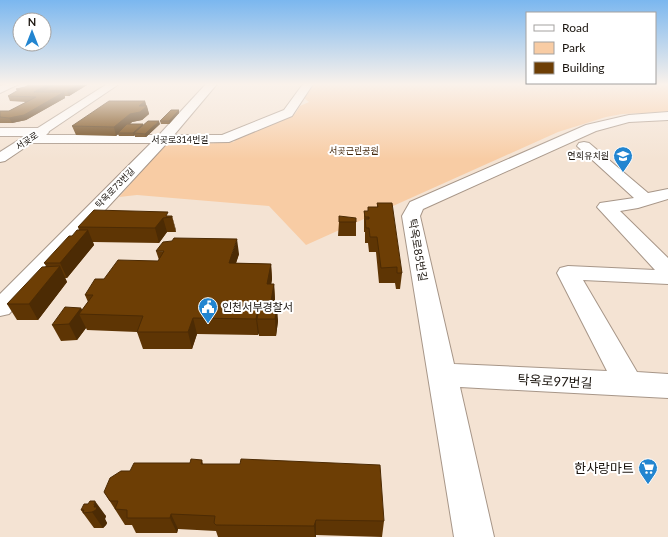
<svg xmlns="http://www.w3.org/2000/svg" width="668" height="537" viewBox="0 0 668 537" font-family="Lato,'Noto Sans KR',sans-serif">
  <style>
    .green { fill: #f8cca4 }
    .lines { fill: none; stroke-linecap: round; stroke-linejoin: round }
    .minor-casing { stroke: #a79688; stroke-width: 2 }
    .major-casing { stroke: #a79688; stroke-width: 2 }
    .minor { fill: #fff; fill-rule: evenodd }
    .major { fill: #fff; fill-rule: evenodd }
    .wall { fill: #5e3504 }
    .shaded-wall { fill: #4c2b04 }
    .building { fill: #6d3e05; stroke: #4c2b04 }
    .labels { text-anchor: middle; stroke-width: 4; stroke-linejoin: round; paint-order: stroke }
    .far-street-label { font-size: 9px; fill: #1b150f; stroke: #fff }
    .far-park-label { font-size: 9px; fill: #44280c; stroke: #fff }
    .far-poi-label { font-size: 9px; fill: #1b150f; stroke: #fff; text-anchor: end }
    .street-label { font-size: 11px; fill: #1b150f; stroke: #fff }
    .poi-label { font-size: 11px; fill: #1b150f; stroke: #fff; text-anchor: start }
    .near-street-label { font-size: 13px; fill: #1b150f; stroke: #fff }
    .near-poi-label { font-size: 13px; fill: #1b150f; stroke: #fff; text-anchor: end }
  </style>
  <rect width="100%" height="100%" fill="#f4e3d3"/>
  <path class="green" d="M 313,84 L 668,84 L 668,112 L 622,114 L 606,117 L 558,132 L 306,245 L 269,206 L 137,195 L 119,197 L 164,146 L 234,142 L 236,137 L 295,114 L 300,106 L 309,102 L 304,98 Z"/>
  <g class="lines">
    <g class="minor-casing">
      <path id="minor" d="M 5,84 L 19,84 L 0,93 L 0,86 Z
        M 206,84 L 217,84 L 174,135 L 222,135 L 284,110 L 303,84 L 313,84 L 292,116 L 229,142 L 167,143 L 9,314 L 0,316 L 0,294 L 151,143 L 31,143 L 26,142 L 24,139 L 27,136 L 0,136 L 0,128 L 42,128 L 47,129 L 49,132 L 46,135 L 159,135 Z
        M 668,112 L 668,120 L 629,122 L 596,131 L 423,209 L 420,216 L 454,364 L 607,371 L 557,273 L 560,268 L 568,266 L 655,270 L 597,207 L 600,203 L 634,198 L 577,146 L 579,143 L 584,142 L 589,143 L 648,193 L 668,189 L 668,199 L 638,208 L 620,211 L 668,258 L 668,284 L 583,280 L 637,372 L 668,374 L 668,398 L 460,387 L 494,537 L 454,537 L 402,216 L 410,202 L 586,125 L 629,115 Z"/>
    </g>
    <g class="major-casing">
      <path id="major" d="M 107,84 L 119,84 L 5,161 L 0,162 L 0,152 Z"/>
    </g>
    <use href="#minor" class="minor"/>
    <use href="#major" class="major"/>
  </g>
  <path class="wall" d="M 30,84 L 87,84 L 87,85 L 69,96 L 65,96 L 65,98 L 26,120 L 12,123 L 0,123 L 0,111 L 9,111 L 26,102 L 10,101 L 8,96 L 17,91 L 16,89 L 25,87 Z
    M 145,101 L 149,114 L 142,120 L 132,122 L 130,124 L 143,124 L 143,126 L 160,124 L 146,137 L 135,137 L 135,135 L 134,136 L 119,136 L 118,134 L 116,136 L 76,135 L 72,126 Z
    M 179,110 L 179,113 L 169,124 L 161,124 L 160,121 Z
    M 377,203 L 402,273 L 400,289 L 396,289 L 395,283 L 379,283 L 376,252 L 369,252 L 368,243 L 365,243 L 365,232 L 364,232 L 364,211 L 368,211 L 368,207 L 377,207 Z
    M 172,216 L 176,232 L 167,232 L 159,243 L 93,242 L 94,245 L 67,278 L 65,278 L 67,282 L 38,320 L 17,320 L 7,304 L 46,266 L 44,263 L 79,230 L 78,227 Z
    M 339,222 L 356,222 L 356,236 L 338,236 Z
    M 156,251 L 239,254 L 236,263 L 271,264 L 272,279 L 271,284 L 274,284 L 275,300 L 274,305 L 278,321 L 276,336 L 259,336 L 259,333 L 258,335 L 197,334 L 192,349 L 143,349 L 137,332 L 87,330 L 86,328 L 77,340 L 61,341 L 52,325 L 81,308 L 82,310 L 88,302 L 85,295 L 104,279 L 158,261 L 159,260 Z
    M 202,460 L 203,464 L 384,521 L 382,537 L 316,535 L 316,537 L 218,537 L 216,531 L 178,529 L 177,533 L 136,533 L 132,525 L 125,525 L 104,492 L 130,471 L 190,463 Z
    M 88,504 L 106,516 L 105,519 L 107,523 L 106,525 L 103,528 L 94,528 L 83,513 L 81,510 Z"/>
  <path class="shaded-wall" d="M 48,84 L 52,84 L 53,88 L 44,90 L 45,92 L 34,92 Z
    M 78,84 L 87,84 L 87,85 L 69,96 L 67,91 Z
    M 64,92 L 65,98 L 26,120 L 12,123 L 9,118 Z
    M 145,101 L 146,107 L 147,106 L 149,114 L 142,120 L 132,122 L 120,133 L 118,133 L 118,134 L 116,136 L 114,127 Z
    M 179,110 L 179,113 L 169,124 L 169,121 Z
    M 159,121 L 160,124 L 146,137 L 145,134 Z
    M 143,124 L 143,128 L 134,133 L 135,135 L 134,136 L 133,133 Z
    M 172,216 L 176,230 L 176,232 L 172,217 Z
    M 163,218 L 167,232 L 159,243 L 155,228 Z
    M 88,230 L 94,245 L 67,278 L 60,263 Z
    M 237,239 L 239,254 L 231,278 L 229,263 Z
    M 271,264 L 272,279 L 269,300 L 267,284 Z
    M 60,266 L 67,282 L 38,320 L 29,304 Z
    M 274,284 L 275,300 L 273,317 L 271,301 Z
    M 260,301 L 262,317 L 257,319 L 259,333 L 258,335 L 256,319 Z
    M 277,305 L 278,321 L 276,336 L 275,319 Z
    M 81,308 L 84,314 L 79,314 L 86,328 L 77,340 L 69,324 Z
    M 193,318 L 197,334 L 192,349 L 188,332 Z
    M 95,501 L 106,516 L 105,519 L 107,523 L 106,525 L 103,528 L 92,512 L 94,505 Z
    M 171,514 L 178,529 L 177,533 L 170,518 Z
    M 316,520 L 316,537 L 315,537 L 314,526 Z"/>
  <path class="building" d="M 30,84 L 48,84 L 34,92 L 64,92 L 24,115 L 9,118 L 0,117 L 0,111 L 9,111 L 36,97 L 8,96 L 20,89 L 16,89 L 25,87 Z
    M 56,84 L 78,84 L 67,91 L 44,90 Z
    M 109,101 L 145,101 L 139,106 L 147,106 L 140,112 L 130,114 L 114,127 L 72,126 Z
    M 171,110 L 179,110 L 169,121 L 160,121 Z
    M 148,121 L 159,121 L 145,134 L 134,133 Z
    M 127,124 L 143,124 L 133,133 L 118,133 Z
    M 377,203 L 392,203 L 402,273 L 397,273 L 397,267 L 381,268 L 377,237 L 370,237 L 369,228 L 366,228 L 365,219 L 369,219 L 369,217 L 365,217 L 364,211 L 368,211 L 368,207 L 378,207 Z
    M 94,210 L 168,212 L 166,216 L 172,216 L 172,217 L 163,218 L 155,228 L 78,227 Z
    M 339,216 L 356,218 L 356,222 L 339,222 Z
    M 77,230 L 88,230 L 60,263 L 44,263 L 69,236 L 72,236 Z
    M 174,238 L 237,239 L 229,263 L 271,264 L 267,284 L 274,284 L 271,301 L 260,301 L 256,319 L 193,318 L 188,332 L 137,332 L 143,316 L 79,314 L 93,295 L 85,295 L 95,279 L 104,279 L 118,260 L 158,261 L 164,251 L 156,251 L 163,242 L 172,241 Z
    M 60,266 L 29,304 L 7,304 L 42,267 Z
    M 260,305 L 277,305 L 275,319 L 257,319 Z
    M 65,307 L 81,308 L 69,324 L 52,325 Z
    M 191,459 L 202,460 L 201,464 L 240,464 L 241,459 L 380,465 L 384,521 L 316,520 L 314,526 L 216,525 L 214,523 L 215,516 L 171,514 L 170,518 L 127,518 L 127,510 L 115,509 L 118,501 L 110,501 L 104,492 L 110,478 L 121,471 L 130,471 L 134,463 L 190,463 Z
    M 90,501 L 95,501 L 94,505 L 95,505 L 94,507 L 97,507 L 96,510 L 92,512 L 83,513 L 84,510 L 81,510 L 84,504 L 88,504 Z"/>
  <linearGradient id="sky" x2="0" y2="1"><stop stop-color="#7bb7ef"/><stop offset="0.53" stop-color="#faf2eb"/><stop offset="1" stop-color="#faf2eb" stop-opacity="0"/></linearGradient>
  <rect width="668" height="159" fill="url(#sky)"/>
  <defs>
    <g id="school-pin" transform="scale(1)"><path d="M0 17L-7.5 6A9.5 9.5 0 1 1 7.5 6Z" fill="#2285d0" stroke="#fff"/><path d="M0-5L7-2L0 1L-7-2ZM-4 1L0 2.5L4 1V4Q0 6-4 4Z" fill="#fff"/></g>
    <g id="civic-pin" transform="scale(1)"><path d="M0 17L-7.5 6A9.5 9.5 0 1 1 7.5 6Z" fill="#2285d0" stroke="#fff"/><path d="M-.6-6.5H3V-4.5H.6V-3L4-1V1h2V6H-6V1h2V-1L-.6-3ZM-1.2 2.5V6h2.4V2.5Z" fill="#fff"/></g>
    <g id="supermarket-pin" transform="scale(1)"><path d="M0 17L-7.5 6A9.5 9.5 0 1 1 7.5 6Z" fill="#2285d0" stroke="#fff"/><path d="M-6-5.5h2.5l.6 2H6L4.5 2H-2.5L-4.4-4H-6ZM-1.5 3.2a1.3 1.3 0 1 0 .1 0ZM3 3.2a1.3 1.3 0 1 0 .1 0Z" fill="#fff"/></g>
  </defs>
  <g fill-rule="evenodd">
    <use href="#school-pin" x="623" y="156"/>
    <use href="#civic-pin" x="208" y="307"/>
    <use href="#supermarket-pin" x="648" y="468"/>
  </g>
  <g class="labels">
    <g class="far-street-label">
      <text x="180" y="143">서곶로314번길</text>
      <text transform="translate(27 141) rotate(-33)" y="3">서곶로</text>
      <text transform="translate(115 188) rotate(-46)" y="3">탁옥로73번길</text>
    </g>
    <g class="far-park-label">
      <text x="354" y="154">서곶근린공원</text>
    </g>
    <g class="far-poi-label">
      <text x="609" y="159">연희유치원</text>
    </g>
    <g class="street-label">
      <text transform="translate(418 250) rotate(80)" y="4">탁옥로85번길</text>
    </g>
    <g class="poi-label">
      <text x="222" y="311">인천서부경찰서</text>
    </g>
    <g class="near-street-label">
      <text transform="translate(555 381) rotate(3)" y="5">탁옥로97번길</text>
    </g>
    <g class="near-poi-label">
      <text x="634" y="473">한사랑마트</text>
    </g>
  </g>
  <rect x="526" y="12" width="130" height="72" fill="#ffffff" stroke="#a4a19f"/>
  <rect x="534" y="25" width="20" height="6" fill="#ffffff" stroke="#a4a19f"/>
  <text x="562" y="32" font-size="12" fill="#1b150f">Road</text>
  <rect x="534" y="42" width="20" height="12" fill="#f8cca4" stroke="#a4a19f"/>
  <text x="562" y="52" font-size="12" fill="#1b150f">Park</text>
  <rect x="534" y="62" width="20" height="12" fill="#6d3e05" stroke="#a4a19f"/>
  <text x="562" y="72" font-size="12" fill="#1b150f">Building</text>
  <g transform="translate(32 32)"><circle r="19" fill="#ffffff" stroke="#a4a19f"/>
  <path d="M0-3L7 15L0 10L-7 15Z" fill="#2285d0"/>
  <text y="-6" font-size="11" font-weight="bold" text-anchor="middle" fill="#1b150f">N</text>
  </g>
</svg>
